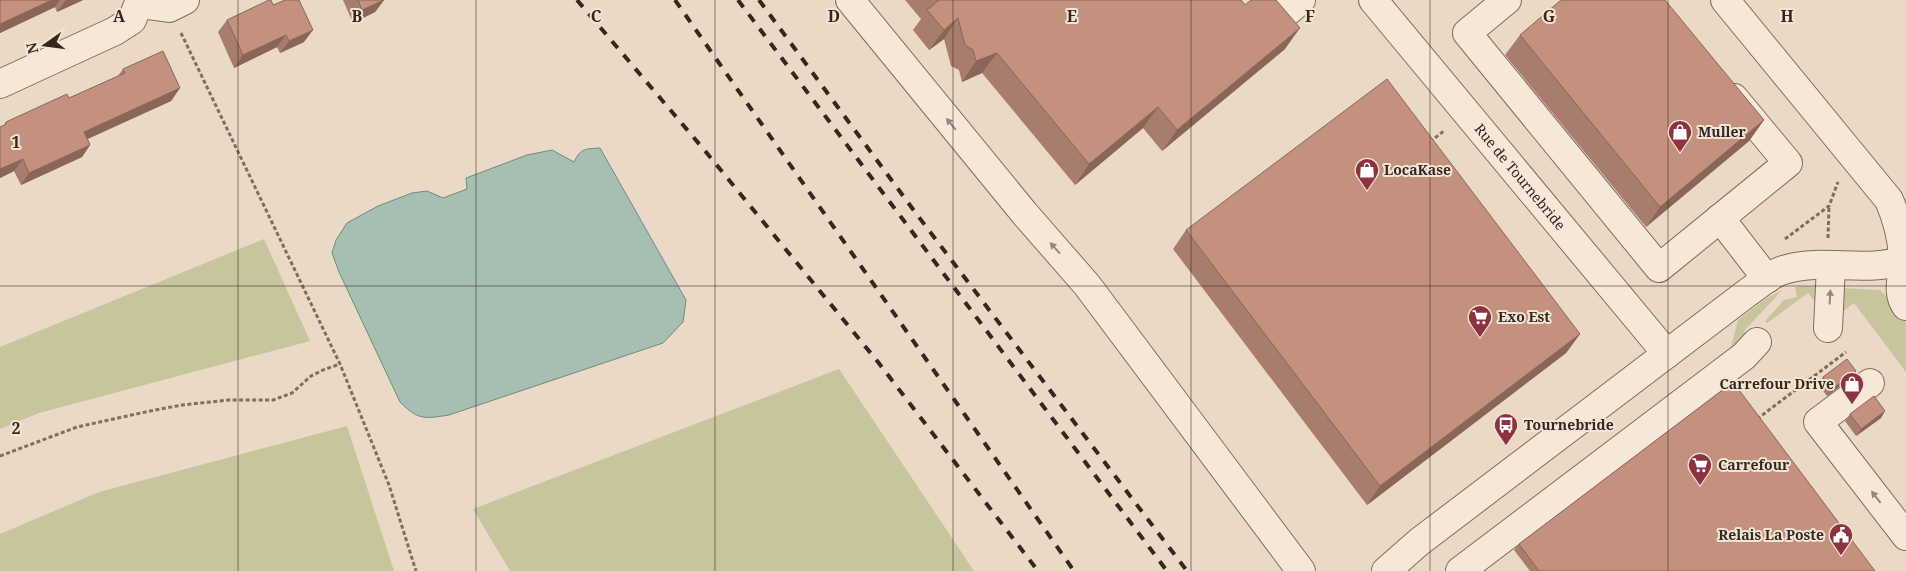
<svg xmlns="http://www.w3.org/2000/svg" width="1906" height="571" viewBox="0 0 1906 571" font-family="'Noto Serif',serif">
  <style>
    .green { fill: #c7c59b }
    .water { fill: #a7beb3; stroke: #6e8b7f }
    .lines { fill: none; stroke-linecap: round; stroke-linejoin: round }
    .minor-casing { stroke: #836b5d; stroke-width: 30 }
    .path { stroke: #836b5d; stroke-width: 3; stroke-dasharray: 4 2.5; stroke-linecap: butt }
    .minor { stroke: #f5e8d8; stroke-width: 28 }
    .rail { stroke: #352620; stroke-width: 4; stroke-dasharray: 9 9; stroke-linecap: butt }
    .wall { fill: #a97d6d }
    .shaded-wall { fill: #896659 }
    .building { fill: #c4917f; stroke: #896659 }
    .oneway { fill: #95877c }
    .grid { fill: none; stroke: #352620; stroke-width: 1; stroke-opacity: 0.55 }
    .labels { text-anchor: middle; stroke-width: 4; stroke-linejoin: round; paint-order: stroke }
    .poi-label { font-size: 14px; font-weight: bold; fill: #352620; stroke: #f2e5d4; text-anchor: start }
    .street-label { font-size: 14px; fill: #352620; stroke: #f2e5d4 }
    .grid-label { font-size: 16px; text-anchor: middle; font-weight: bold; fill: #352620; stroke: #f2e5d4; stroke-width: 4; stroke-linejoin: round; paint-order: stroke }
  </style>
  <rect width="100%" height="100%" fill="#ead9c6"/>
  <path class="green" d="M 264,239 L 310,341 L 39,413 L 0,429 L 0,347 Z
    M 1801,286 L 1821,287 L 1820,308 L 1808,293 L 1767,323 L 1765,321 L 1784,300 L 1797,297 L 1795,287 Z
    M 1840,288 L 1880,290 L 1884,294 L 1906,322 L 1906,372 L 1854,303 L 1837,316 Z
    M 1782,290 L 1744,331 L 1748,338 L 1730,351 L 1738,320 L 1767,298 Z
    M 839,369 L 974,571 L 510,571 L 473,509 Z
    M 347,426 L 394,571 L 0,571 L 0,534 L 99,492 Z"/>
  <path class="water" d="M 600,148 L 686,300 L 683,322 L 663,343 L 449,415 C 424,419 418,420 400,402 L 339,272 L 332,253 L 336,240 L 347,223 L 378,206 L 412,193 L 427,191 L 443,198 L 467,189 L 466,178 L 527,155 L 552,150 L 574,162 C 581,148 585,149 600,148 Z"/>
  <g class="lines">
    <g class="minor-casing">
      <g id="minor">
        <path d="M 850,0 L 1025,214 L 1087,285 L 1301,571"/>
        <path d="M 1278,0 L 1288,11 L 1301,0"/>
        <path id="s1" d="M 1373,0 L 1667,354"/>
        <path d="M 1507,0 L 1467,33 L 1659,268 L 1788,163 L 1734,98"/>
        <path d="M 1725,0 L 1889,200 C 1897,219 1903,240 1903,261 C 1903,277 1896,292 1906,306"/>
        <path d="M 140,4 L 169,8 L 185,0"/>
        <path d="M 0,84 L 115,31 L 132,20 L 140,0"/>
        <path d="M 1720,218 L 1767,279"/>
        <path d="M 1828,328 L 1831,266"/>
        <path d="M 1870,383 L 1818,422 L 1906,536"/>
        <path d="M 1386,571 L 1419,542 L 1747,293 C 1759,285 1772,272 1787,269 C 1825,258 1868,274 1906,259"/>
        <path d="M 1460,571 L 1744,356 L 1757,342"/>
      </g>
    </g>
    <path class="path" d="M 181,33 L 340,364 L 389,485 L 416,571
      M 1430,142 L 1445,130
      M 1828,238 L 1829,206
      M 1785,239 L 1829,206 L 1838,182
      M 1810,379 L 1818,389
      M 1757,419 L 1846,352
      M 0,456 L 77,427 L 150,411 L 182,405 L 229,400 L 273,400 L 292,393 L 311,376 L 323,370 L 340,364"/>
    <use href="#minor" class="minor"/>
    <path class="rail" d="M 577,0 L 706,152 L 878,362 L 1038,571
      M 675,0 L 1074,571
      M 738,0 L 1167,571
      M 759,0 L 915,212 L 1187,571"/>
  </g>
  <path class="wall" d="M 0,0 L 83,0 L 57,12 L 55,7 L 0,33 Z
    M 343,0 L 384,0 L 375,12 L 353,23 Z
    M 905,0 L 1241,0 L 1285,49 L 1162,151 L 1143,128 L 1075,185 L 982,73 L 962,82 L 959,70 L 951,66 L 944,39 L 929,50 L 913,30 L 921,19 Z
    M 273,5 L 304,42 L 280,53 L 277,47 L 234,68 L 218,32 L 227,20 Z
    M 1520,35 L 1764,120 L 1749,141 L 1646,227 L 1505,55 Z
    M 123,69 L 180,88 L 171,101 L 88,139 L 90,145 L 82,157 L 21,185 L 14,171 L 0,178 L 0,127 L 4,125 L 6,122 L 69,98 L 118,76 Z
    M 1186,230 L 1580,334 L 1566,353 L 1367,505 L 1173,249 Z
    M 1856,371 L 1851,378 L 1827,396 L 1818,384 L 1823,377 Z
    M 1850,414 L 1881,418 L 1856,436 L 1845,421 Z
    M 1519,544 L 1875,571 L 1530,571 L 1514,550 Z"/>
  <path class="shaded-wall" d="M 52,0 L 60,0 L 55,7 L 0,33 L 0,24 Z
    M 66,0 L 83,0 L 57,12 Z
    M 384,0 L 375,12 L 353,23 L 362,10 Z
    M 958,18 L 944,39 L 929,50 L 944,30 Z
    M 1300,28 L 1285,49 L 1162,151 L 1177,130 Z
    M 313,30 L 304,42 L 280,53 L 289,41 Z
    M 286,35 L 277,47 L 234,68 L 243,55 Z
    M 997,53 L 982,73 L 962,82 L 976,61 Z
    M 180,88 L 171,101 L 76,144 L 84,132 Z
    M 1158,107 L 1143,128 L 1075,185 L 1089,164 Z
    M 1764,120 L 1749,141 L 1646,227 L 1660,207 Z
    M 90,145 L 82,157 L 21,185 L 29,173 Z
    M 23,159 L 14,171 L 0,178 L 0,169 Z
    M 1580,334 L 1566,353 L 1367,505 L 1380,486 Z
    M 1856,371 L 1851,378 L 1827,396 L 1832,389 Z
    M 1885,411 L 1881,418 L 1856,436 L 1861,429 Z"/>
  <path class="building" d="M 0,0 L 52,0 L 0,24 Z
    M 269,0 L 271,0 L 273,5 L 285,0 L 299,0 L 313,30 L 289,41 L 286,35 L 243,55 L 227,20 Z
    M 358,0 L 384,0 L 362,10 Z
    M 937,0 L 1241,0 L 1245,5 L 1251,0 L 1276,0 L 1300,28 L 1177,130 L 1158,107 L 1089,164 L 997,53 L 976,61 L 973,50 L 965,45 L 958,18 L 944,30 L 927,10 L 938,1 Z
    M 1561,0 L 1665,0 L 1764,120 L 1660,207 L 1520,35 Z
    M 163,51 L 180,88 L 84,132 L 90,145 L 29,173 L 23,159 L 0,169 L 0,127 L 6,124 L 6,122 L 67,94 L 69,98 L 125,73 L 123,69 Z
    M 1387,79 L 1580,334 L 1380,486 L 1186,230 Z
    M 1847,359 L 1856,371 L 1832,389 L 1823,377 Z
    M 1733,382 L 1875,571 L 1539,571 L 1519,544 Z
    M 1874,396 L 1885,411 L 1861,429 L 1850,414 Z"/>
  <defs><path id="oneway-solid" d="M-6-.8H1V-3.2L6.5 0L1 3.2V.8H-6Z" transform="scale(1.25)"/></defs>
  <g class="oneway">
    <use href="#oneway-solid" transform="translate(951 124) rotate(-129)"/>
    <use href="#oneway-solid" transform="translate(1055 248) rotate(-132)"/>
    <use href="#oneway-solid" transform="translate(1830 297) rotate(-87)"/>
    <use href="#oneway-solid" transform="translate(1876 497) rotate(-128)"/>
  </g>
  <path class="grid" d="M 238,0 L 238,571M 476,0 L 476,571M 715,0 L 715,571M 953,0 L 953,571M 1191,0 L 1191,571M 1430,0 L 1430,571M 1668,0 L 1668,571M 0,286 L 1906,286"/>
  <defs>
    <g id="shop-pin" transform="scale(1.25)"><path d="M0 17L-7.5 6A9.5 9.5 0 1 1 7.5 6Z" fill="#8c3342" stroke="#f2e5d4"/><path d="M-5-2.5h2.3a2.7 3.5 0 0 1 5.4 0H5L5.5 6h-11ZM-1.5-2.5h3a1.5 2.3 0 0 0-3 0Z" fill="#fff"/></g>
    <g id="supermarket-pin" transform="scale(1.25)"><path d="M0 17L-7.5 6A9.5 9.5 0 1 1 7.5 6Z" fill="#8c3342" stroke="#f2e5d4"/><path d="M-6-5.5h2.5l.6 2H6L4.5 2H-2.5L-4.4-4H-6ZM-1.5 3.2a1.3 1.3 0 1 0 .1 0ZM3 3.2a1.3 1.3 0 1 0 .1 0Z" fill="#fff"/></g>
    <g id="bus-pin" transform="scale(1.25)"><path d="M0 17L-7.5 6A9.5 9.5 0 1 1 7.5 6Z" fill="#8c3342" stroke="#f2e5d4"/><path d="M-5-6H5V4H4V6H2V4H-2V6H-4V4H-5ZM-3.5-4V0h7V-4ZM-3.5 1.2v1.5H-2V1.2ZM2 1.2v1.5H3.5V1.2Z" fill="#fff"/></g>
    <g id="civic-pin" transform="scale(1.25)"><path d="M0 17L-7.5 6A9.5 9.5 0 1 1 7.5 6Z" fill="#8c3342" stroke="#f2e5d4"/><path d="M-.6-6.5H3V-4.5H.6V-3L4-1V1h2V6H-6V1h2V-1L-.6-3ZM-1.2 2.5V6h2.4V2.5Z" fill="#fff"/></g>
  </defs>
  <g fill-rule="evenodd">
    <use href="#shop-pin" x="1680" y="132"/>
    <use href="#shop-pin" x="1367" y="170"/>
    <use href="#supermarket-pin" x="1480" y="317"/>
    <use href="#shop-pin" x="1852" y="384"/>
    <use href="#bus-pin" x="1506" y="425"/>
    <use href="#supermarket-pin" x="1700" y="465"/>
    <use href="#civic-pin" x="1841" y="535"/>
  </g>
  <g class="labels">
    <g class="poi-label">
      <text x="1698" y="137">Muller</text>
      <text x="1384" y="175">LocaKase</text>
      <text x="1498" y="322">Exo Est</text>
      <text x="1834" y="389" text-anchor="end">Carrefour Drive</text>
      <text x="1524" y="430">Tournebride</text>
      <text x="1718" y="470">Carrefour</text>
      <text x="1824" y="540" text-anchor="end">Relais La Poste</text>
    </g>
    <g class="street-label">
      <text dy="5" stroke="none"><textPath href="#s1" startOffset="230">Rue de Tournebride</textPath></text>
    </g>
  </g>
  <g class="grid-label">
    <text x="119" y="22">A</text>
    <text x="357" y="22">B</text>
    <text x="596" y="22">C</text>
    <text x="834" y="22">D</text>
    <text x="1072" y="22">E</text>
    <text x="1310" y="22">F</text>
    <text x="1549" y="22">G</text>
    <text x="1787" y="22">H</text>
    <text x="16" y="148">1</text>
    <text x="16" y="434">2</text>
  </g>
  <g transform="translate(45 45) rotate(256)" stroke="#f2e5d4" stroke-width="4" paint-order="stroke">
  <path d="M0-4L9 19L0 12L-9 19Z" fill="#352620"/>
  <text y="-8" font-size="14" font-weight="bold" text-anchor="middle" fill="#352620">N</text>
  </g>
</svg>
